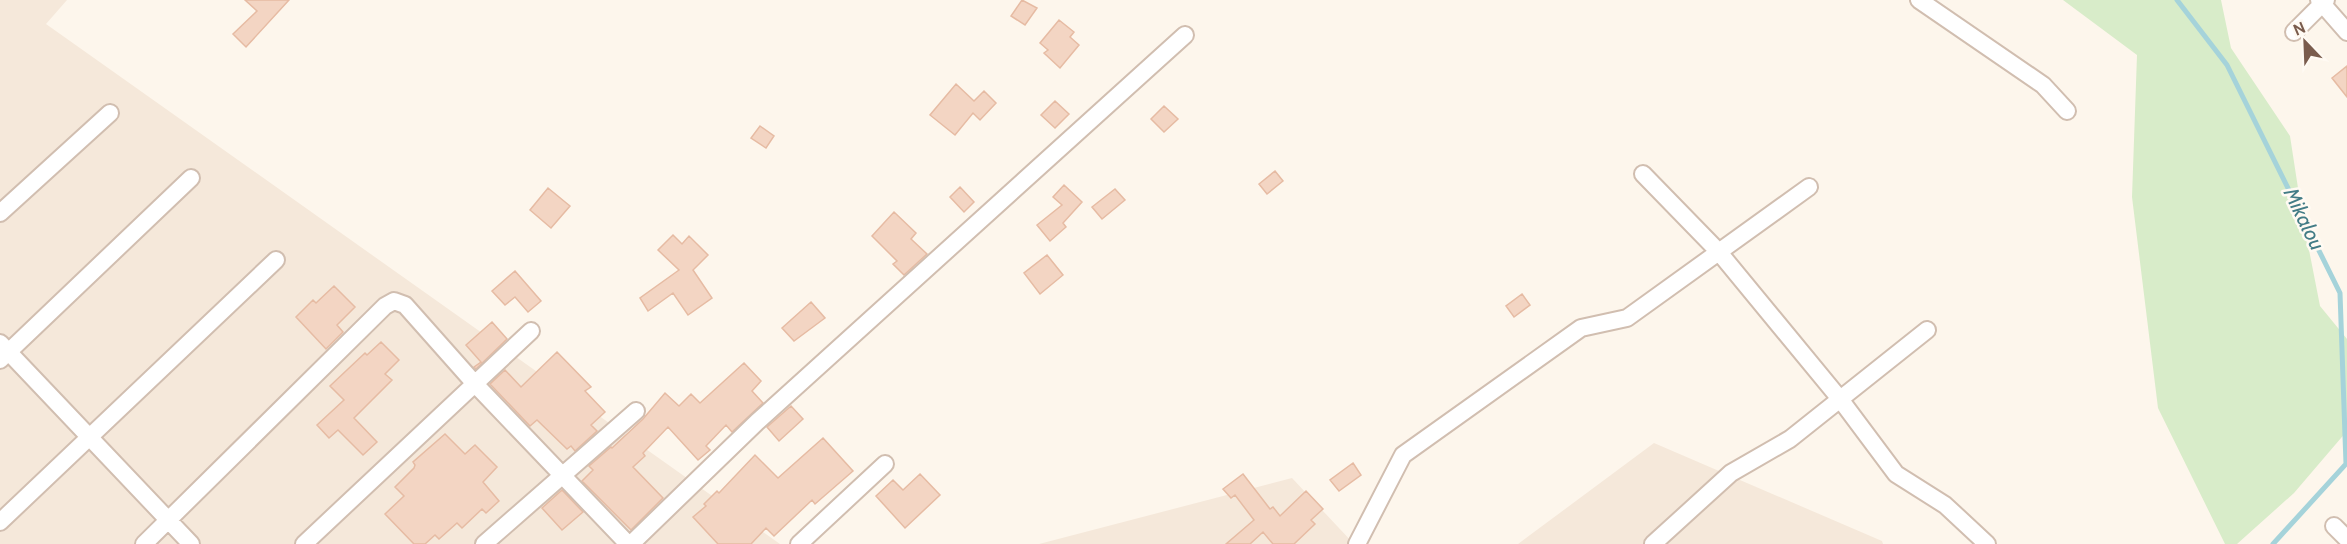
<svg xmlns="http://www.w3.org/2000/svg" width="2347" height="544" viewBox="0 0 2347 544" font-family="Cabin,sans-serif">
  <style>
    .residential { fill: #f5e8da }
    .green { fill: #d8ecc9 }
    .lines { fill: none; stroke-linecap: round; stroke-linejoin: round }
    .stream { stroke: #a5d3da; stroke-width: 5 }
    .building { fill: #f3d5c3; stroke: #e6bba3; stroke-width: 1.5 }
    .minor-casing { stroke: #d1beb0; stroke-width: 20 }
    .minor { stroke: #fff; stroke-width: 16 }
    .labels { text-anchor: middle; stroke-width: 5; stroke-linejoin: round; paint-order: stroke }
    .water-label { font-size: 21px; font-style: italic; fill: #437c86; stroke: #fffaf3 }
  </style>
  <rect width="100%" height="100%" fill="#fdf6ec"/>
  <path class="residential" d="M 0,0 L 67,0 L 46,24 L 780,544 L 0,544 Z
    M 1654,443 L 1882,541 L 1883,544 L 1518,544 Z
    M 1292,478 L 1354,544 L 1039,544 Z"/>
  <path class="green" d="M 2063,0 L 2221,0 L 2231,48 L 2290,136 L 2302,214 L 2320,306 L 2347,339 L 2347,431 L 2294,493 L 2237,544 L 2225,544 L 2158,408 L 2132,197 L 2137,55 Z"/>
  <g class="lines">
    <path class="stream" d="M 2177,0 L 2227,65 L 2340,293 L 2346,464 L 2273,544"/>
  </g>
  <path class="building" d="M 245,0 L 289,0 L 246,47 L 233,34 L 257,11 Z
    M 1022,0 L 1037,8 L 1025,25 L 1011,16 Z
    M 1059,20 L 1074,32 L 1070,37 L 1079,45 L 1060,68 L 1044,53 L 1048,50 L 1040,43 Z
    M 2347,66 L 2347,97 L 2332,78 Z
    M 956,84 L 974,101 L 984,91 L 996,103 L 980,120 L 973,113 L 955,135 L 930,115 Z
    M 1055,101 L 1069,114 L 1055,128 L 1041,115 Z
    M 1164,106 L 1178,119 L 1164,132 L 1151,119 Z
    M 760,126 L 774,136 L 766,148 L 751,138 Z
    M 1275,171 L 1283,181 L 1267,194 L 1259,184 Z
    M 1064,185 L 1082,202 L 1063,223 L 1066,227 L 1050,241 L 1037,225 L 1062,205 L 1053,197 Z
    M 960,187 L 974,202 L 964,212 L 950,197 Z
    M 548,188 L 570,206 L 551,228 L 530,210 Z
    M 1115,189 L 1125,200 L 1102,219 L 1092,207 Z
    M 894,212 L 916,233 L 911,239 L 927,254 L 904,275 L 893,264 L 897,261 L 872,236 Z
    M 673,235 L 682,244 L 689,236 L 708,255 L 693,270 L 712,298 L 688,315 L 673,293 L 648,311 L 640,298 L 679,270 L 658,250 Z
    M 1047,255 L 1063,275 L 1040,294 L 1024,273 Z
    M 515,271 L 541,301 L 528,312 L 515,297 L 505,305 L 492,291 Z
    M 334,286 L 355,307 L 337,325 L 343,332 L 326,349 L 296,317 L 313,300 L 316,303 Z
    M 1522,294 L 1530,305 L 1514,317 L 1506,306 Z
    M 811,302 L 825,318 L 794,341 L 782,328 Z
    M 492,322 L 507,339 L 476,369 L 474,367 L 481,362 L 466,345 Z
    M 381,342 L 399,360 L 385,374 L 392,380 L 354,418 L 377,442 L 363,455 L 338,430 L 329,438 L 317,425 L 344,400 L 330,386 L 365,353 L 367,355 Z
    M 557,352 L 591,387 L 585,391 L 605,412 L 591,425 L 597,431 L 575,451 L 571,446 L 567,449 L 537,420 L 530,426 L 490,384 L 505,370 L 521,387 Z
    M 744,363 L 761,381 L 752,391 L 763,403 L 732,432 L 726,425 L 706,446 L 710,450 L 698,460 L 668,427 L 643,453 L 645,456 L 633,467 L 663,498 L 631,530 L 582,481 L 593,470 L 589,466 L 611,447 L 612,448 L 643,419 L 665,393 L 679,406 L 691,394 L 700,403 Z
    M 791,406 L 803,419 L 779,441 L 767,427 Z
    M 445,434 L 465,454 L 475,445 L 497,467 L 483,482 L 499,501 L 486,513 L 482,509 L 462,528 L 457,523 L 439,539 L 435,535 L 425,544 L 414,544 L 385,514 L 404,496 L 395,487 L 414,468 L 415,465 L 413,462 Z
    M 823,438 L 853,471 L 815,504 L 812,500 L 774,536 L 766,528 L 751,544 L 718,544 L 693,517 L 706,506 L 704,504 L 717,491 L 719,493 L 755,455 L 778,478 Z
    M 1353,463 L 1361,475 L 1339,491 L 1330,480 Z
    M 920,474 L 940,495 L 905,528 L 876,496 L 893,480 L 903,490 Z
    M 1243,474 L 1270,509 L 1273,507 L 1280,516 L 1306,491 L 1323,509 L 1311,520 L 1315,524 L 1294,544 L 1273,544 L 1263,532 L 1250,544 L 1226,544 L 1254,520 L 1235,495 L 1231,498 L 1223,489 Z
    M 562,490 L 583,512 L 562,530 L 542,508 Z"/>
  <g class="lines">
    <g class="minor-casing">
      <path id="minor" d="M 1919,0 L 2043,85 L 2067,111
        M 2319,0 L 2347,32
        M 2294,32 L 2326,0
        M 1643,174 L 1718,251 L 1840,399 L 1896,474 L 1945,505 L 1987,544
        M 0,213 L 110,113
        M 0,343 L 191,544
        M 0,360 L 191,178
        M 0,522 L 276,260
        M 2334,526 L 2347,539
        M 144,544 L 385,306 L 394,301 L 405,305 L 476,385 L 628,544
        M 304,544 L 531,331
        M 484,544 L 636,411
        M 631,544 L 757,422 L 1185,35
        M 799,544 L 885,464
        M 1357,544 L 1403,455 L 1581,328 L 1627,318 L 1809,187
        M 1653,544 L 1731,473 L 1790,439 L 1927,330"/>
    </g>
    <use href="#minor" class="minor"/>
  </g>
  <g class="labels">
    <g class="water-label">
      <text transform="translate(2304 219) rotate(64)" y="7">Mikalou</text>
    </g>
  </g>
  <g transform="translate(2305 42) rotate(337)" stroke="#fffaf3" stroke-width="4.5" paint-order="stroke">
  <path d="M0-4.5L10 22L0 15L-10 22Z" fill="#7a5c4d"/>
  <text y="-9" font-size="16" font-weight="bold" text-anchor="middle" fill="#7a5c4d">N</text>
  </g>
</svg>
